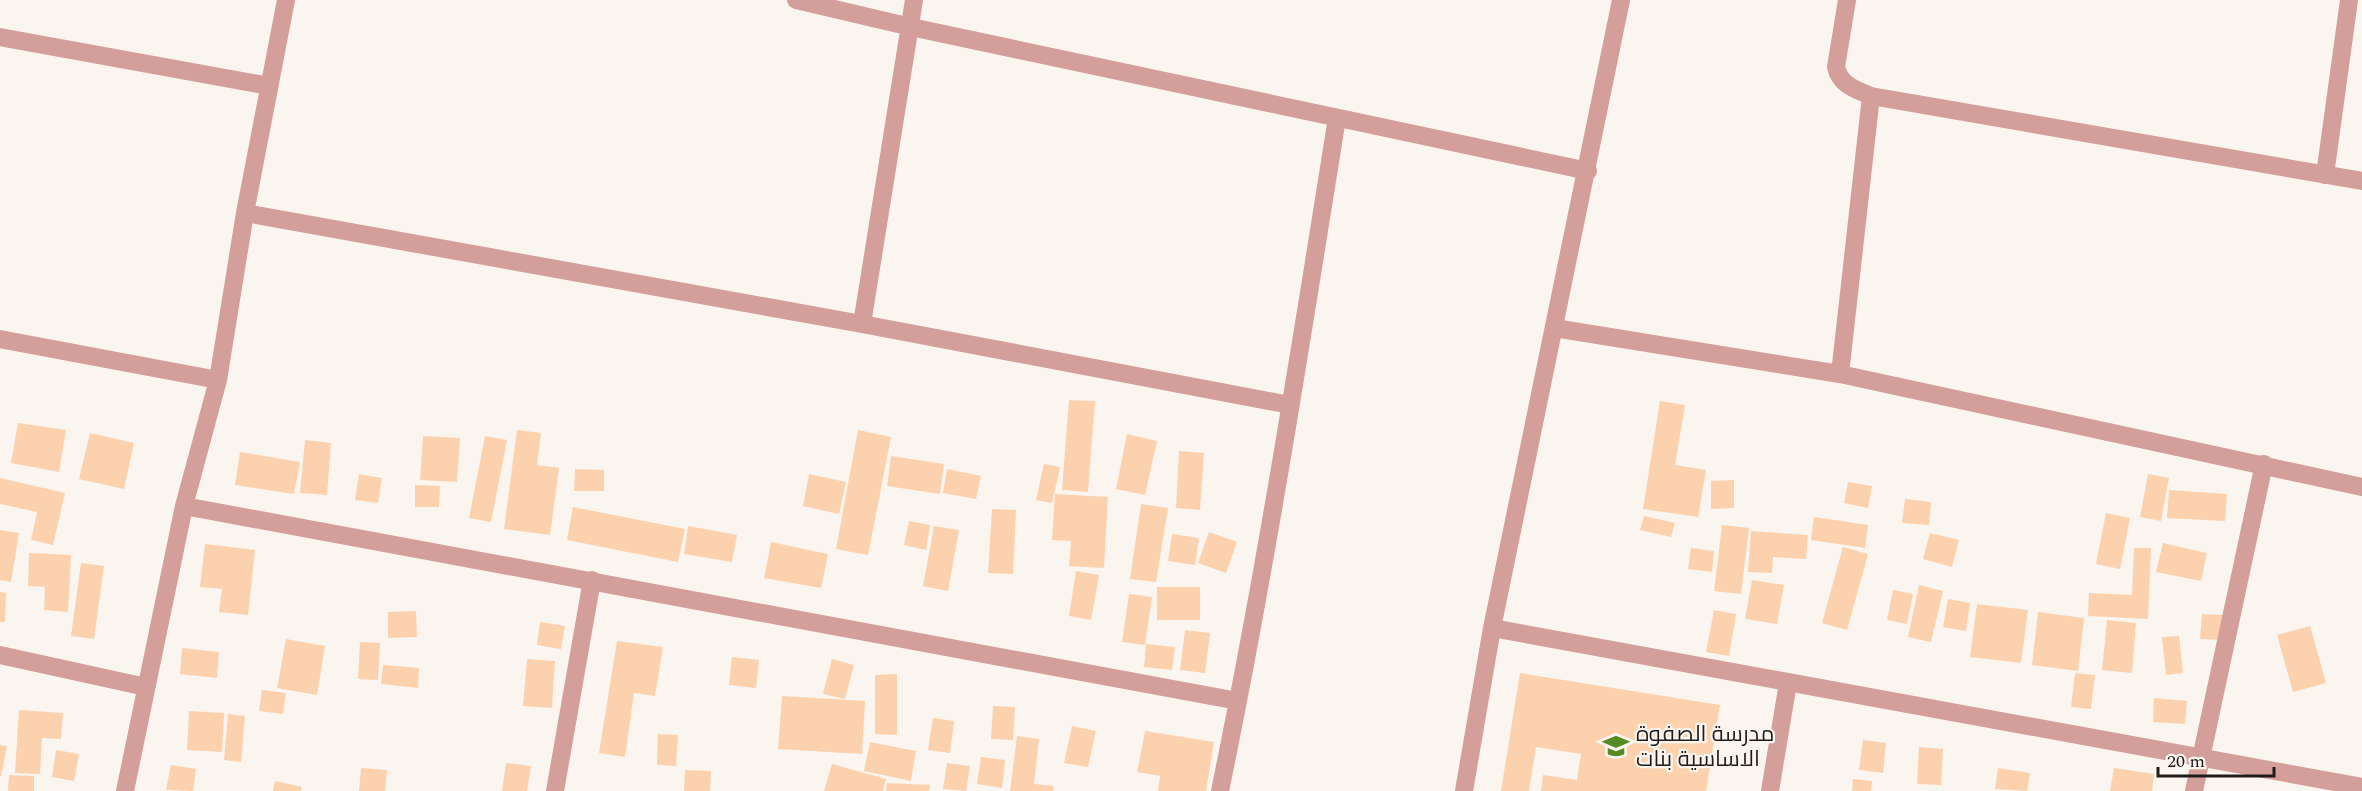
<svg xmlns="http://www.w3.org/2000/svg" width="2362" height="791" viewBox="0 0 2362 791" font-family="Spectral,Cairo,serif">
  <style>
    .building { fill: #fcd1ad }
    .lines { fill: none; stroke-linecap: round; stroke-linejoin: round }
    .minor { stroke: #d49e9a; stroke-width: 18 }
    .labels { text-anchor: middle; stroke-width: 4.5; stroke-linejoin: round; paint-order: stroke }
    .poi-label { font-size: 22px; fill: #1f1c1a; stroke: #fbf5ef; text-anchor: start }
  </style>
  <rect width="100%" height="100%" fill="#fbf5ef"/>
  <path class="building" d="M 1069,400 L 1095,401 L 1088,492 L 1062,490 Z
    M 1660,401 L 1685,405 L 1675,465 L 1706,470 L 1698,517 L 1643,509 Z
    M 18,423 L 66,430 L 59,472 L 11,463 Z
    M 517,430 L 541,433 L 537,465 L 559,468 L 550,535 L 504,529 Z
    M 858,430 L 891,437 L 868,555 L 836,549 Z
    M 90,433 L 134,443 L 124,489 L 79,479 Z
    M 1127,434 L 1157,441 L 1145,495 L 1116,489 Z
    M 423,436 L 460,438 L 457,482 L 420,480 Z
    M 485,436 L 507,440 L 491,522 L 469,518 Z
    M 305,440 L 331,443 L 327,495 L 300,493 Z
    M 1179,451 L 1204,453 L 1200,510 L 1176,508 Z
    M 240,452 L 300,462 L 294,494 L 235,485 Z
    M 891,456 L 944,464 L 940,494 L 887,486 Z
    M 1044,464 L 1060,467 L 1052,503 L 1036,500 Z
    M 575,469 L 604,470 L 604,491 L 574,491 Z
    M 947,469 L 981,476 L 976,499 L 943,493 Z
    M 359,474 L 382,478 L 378,503 L 355,500 Z
    M 809,474 L 846,482 L 839,514 L 803,506 Z
    M 2148,474 L 2169,478 L 2161,521 L 2140,517 Z
    M 0,478 L 65,493 L 53,545 L 31,540 L 37,512 L 0,504 Z
    M 1734,480 L 1734,508 L 1711,509 L 1711,481 Z
    M 1848,482 L 1872,486 L 1868,508 L 1844,503 Z
    M 415,485 L 440,486 L 439,507 L 415,507 Z
    M 2169,490 L 2227,494 L 2225,521 L 2167,518 Z
    M 1055,494 L 1108,497 L 1104,568 L 1069,566 L 1071,541 L 1052,540 Z
    M 1905,499 L 1931,502 L 1929,525 L 1902,523 Z
    M 1141,504 L 1168,508 L 1156,582 L 1130,579 Z
    M 573,507 L 685,529 L 678,562 L 567,540 Z
    M 992,509 L 1016,510 L 1013,574 L 988,573 Z
    M 2106,513 L 2130,518 L 2120,569 L 2096,564 Z
    M 1644,516 L 1675,523 L 1671,537 L 1640,530 Z
    M 1814,517 L 1868,525 L 1865,548 L 1811,540 Z
    M 909,521 L 930,525 L 926,550 L 904,545 Z
    M 1722,525 L 1749,528 L 1741,594 L 1714,591 Z
    M 688,526 L 737,535 L 732,562 L 684,554 Z
    M 934,526 L 959,530 L 948,591 L 923,586 Z
    M 0,530 L 19,533 L 11,582 L 0,580 Z
    M 1751,531 L 1808,535 L 1806,559 L 1773,557 L 1772,573 L 1748,572 Z
    M 1209,532 L 1237,542 L 1226,573 L 1198,563 Z
    M 1930,533 L 1959,540 L 1952,567 L 1923,559 Z
    M 1172,534 L 1199,538 L 1195,565 L 1168,561 Z
    M 771,542 L 828,554 L 821,588 L 764,578 Z
    M 2163,543 L 2207,553 L 2201,581 L 2156,572 Z
    M 205,544 L 255,550 L 248,615 L 219,612 L 222,589 L 200,587 Z
    M 1843,547 L 1868,554 L 1847,630 L 1822,623 Z
    M 1691,548 L 1714,551 L 1712,572 L 1688,569 Z
    M 2134,548 L 2151,548 L 2148,619 L 2088,616 L 2089,593 L 2132,595 Z
    M 29,553 L 71,555 L 68,612 L 44,610 L 45,587 L 28,586 Z
    M 81,563 L 104,566 L 94,639 L 71,636 Z
    M 1076,571 L 1099,575 L 1091,620 L 1069,616 Z
    M 1752,580 L 1784,585 L 1777,624 L 1745,619 Z
    M 1919,585 L 1943,591 L 1931,642 L 1908,637 Z
    M 1157,587 L 1200,587 L 1200,620 L 1157,620 Z
    M 1893,590 L 1913,594 L 1907,624 L 1887,620 Z
    M 0,592 L 6,593 L 5,622 L 0,622 Z
    M 1129,594 L 1152,597 L 1145,645 L 1122,642 Z
    M 1948,599 L 1970,603 L 1966,631 L 1943,627 Z
    M 1977,604 L 2028,610 L 2021,663 L 1970,657 Z
    M 1714,610 L 1736,614 L 1729,656 L 1706,652 Z
    M 416,611 L 417,637 L 388,638 L 388,612 Z
    M 2038,612 L 2084,618 L 2078,671 L 2032,665 Z
    M 2202,614 L 2225,615 L 2223,640 L 2200,639 Z
    M 2107,620 L 2136,623 L 2132,673 L 2102,670 Z
    M 540,622 L 565,626 L 561,649 L 537,645 Z
    M 2310,626 L 2326,683 L 2293,692 L 2277,635 Z
    M 1185,630 L 1210,633 L 1205,673 L 1180,670 Z
    M 2179,636 L 2183,673 L 2166,675 L 2162,637 Z
    M 286,639 L 325,646 L 317,695 L 277,688 Z
    M 617,641 L 663,647 L 655,696 L 634,693 L 625,757 L 599,753 Z
    M 360,642 L 380,643 L 378,680 L 358,679 Z
    M 1146,644 L 1175,647 L 1172,670 L 1144,667 Z
    M 182,648 L 219,652 L 217,678 L 180,674 Z
    M 732,657 L 759,660 L 756,688 L 729,685 Z
    M 527,659 L 555,661 L 552,708 L 523,706 Z
    M 832,659 L 854,665 L 845,699 L 823,694 Z
    M 383,665 L 419,668 L 418,688 L 381,684 Z
    M 1520,673 L 1720,705 L 1706,791 L 1541,791 L 1543,775 L 1577,780 L 1581,754 L 1536,747 L 1529,791 L 1501,791 Z
    M 2075,673 L 2095,675 L 2091,709 L 2071,707 Z
    M 897,674 L 897,735 L 875,734 L 875,675 Z
    M 262,690 L 286,693 L 283,714 L 259,711 Z
    M 782,696 L 865,701 L 862,754 L 778,749 Z
    M 2154,698 L 2187,701 L 2185,724 L 2153,722 Z
    M 993,706 L 1015,707 L 1013,740 L 991,739 Z
    M 19,710 L 63,713 L 61,739 L 42,738 L 40,774 L 15,773 Z
    M 189,711 L 224,713 L 222,752 L 187,750 Z
    M 228,714 L 245,716 L 241,762 L 224,760 Z
    M 933,718 L 954,721 L 950,753 L 928,750 Z
    M 1072,726 L 1096,731 L 1088,767 L 1064,763 Z
    M 1145,731 L 1214,742 L 1206,791 L 1158,791 L 1160,776 L 1137,772 Z
    M 658,734 L 678,735 L 676,766 L 657,765 Z
    M 1017,736 L 1039,739 L 1034,784 L 1054,786 L 1053,791 L 1010,791 Z
    M 1863,740 L 1886,743 L 1883,773 L 1859,770 Z
    M 870,742 L 916,751 L 911,781 L 864,771 Z
    M 0,745 L 7,746 L 1,776 L 0,776 Z
    M 1919,747 L 1943,749 L 1941,785 L 1917,784 Z
    M 56,750 L 79,754 L 74,781 L 52,777 Z
    M 981,757 L 1005,760 L 1002,788 L 977,784 Z
    M 506,763 L 531,766 L 527,791 L 502,791 Z
    M 947,763 L 970,766 L 966,791 L 943,789 Z
    M 832,764 L 886,779 L 883,791 L 824,791 Z
    M 171,765 L 196,769 L 193,791 L 166,790 Z
    M 361,768 L 387,770 L 385,791 L 359,791 Z
    M 1998,768 L 2030,773 L 2027,791 L 1995,789 Z
    M 2114,768 L 2154,774 L 2152,791 L 2110,791 Z
    M 685,770 L 711,771 L 710,791 L 684,791 Z
    M 9,775 L 34,776 L 34,791 L 8,791 Z
    M 1853,779 L 1872,781 L 1871,791 L 1852,791 Z
    M 275,781 L 302,787 L 301,791 L 273,791 Z
    M 887,783 L 930,785 L 929,791 L 886,791 Z"/>
  <g class="lines">
    <path class="minor" d="M 796,0 L 911,27 L 1588,171
      M 0,37 L 269,86
      M 1871,96 L 2362,181
      M 2325,175 L 2349,0
      M 245,213 L 862,324 L 1290,405
      M 862,324 L 914,0
      M 1554,328 L 1840,374 L 2362,487
      M 0,339 L 218,380
      M 1840,374 L 1871,96 C 1855,89 1840,85 1836,67 L 1847,0
      M 184,506 L 1238,701
      M 1492,628 L 2362,787
      M 0,655 L 146,687
      M 125,791 L 184,506 L 218,380 L 245,213 L 286,0
      M 555,791 L 592,580
      M 1220,791 C 1266,568 1301,343 1337,118
      M 1464,791 L 1492,628 L 1621,0
      M 1770,791 L 1788,683
      M 2194,791 L 2264,464"/>
  </g>
  <defs>
    <g id="school-bare" transform="scale(2.07)"><path d="M0-5L7-2L0 1L-7-2ZM-4 1L0 2.5L4 1V4Q0 6-4 4Z" fill="#568a22" stroke="#fbf5ef" stroke-width="2.5" paint-order="stroke"/></g>
  </defs>
  <g fill-rule="evenodd">
    <use href="#school-bare" x="1616" y="746"/>
  </g>
  <g class="labels">
    <g class="poi-label">
      <text x="1636" y="741">مدرسة الصفوة<tspan x="1636" dy="25">الاساسية بنات</tspan></text>
    </g>
  </g>
  <path d="M2158 767v9h116v-9" fill="none" stroke="#1f1c1a" stroke-width="3"/>
  <text x="2167" y="767" font-size="18" fill="#1f1c1a" stroke="#fbf5ef" stroke-width="4.5" paint-order="stroke">20 m</text>
</svg>
